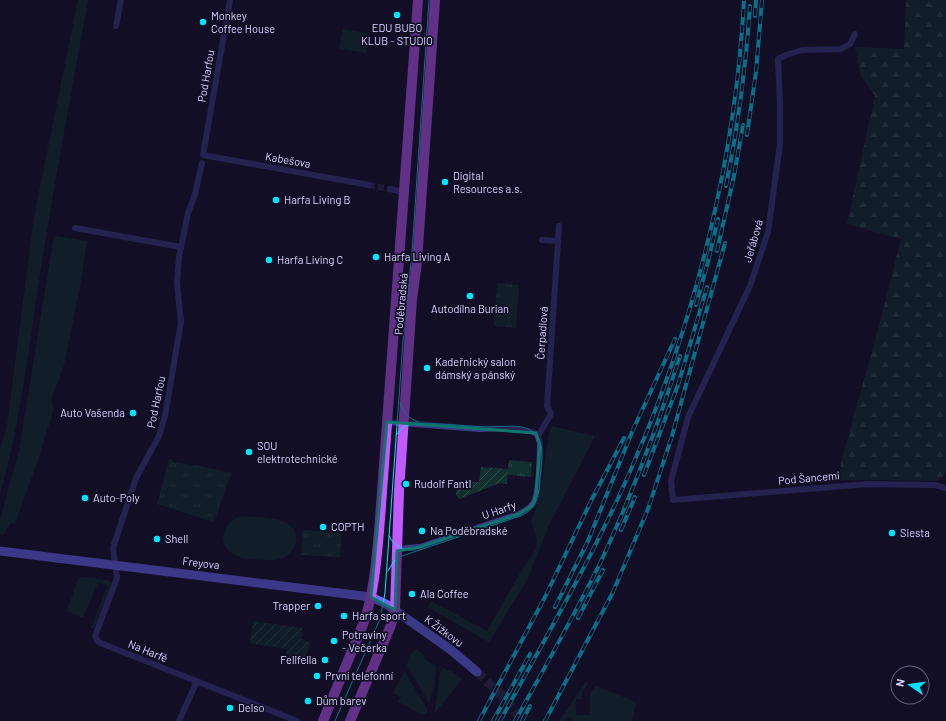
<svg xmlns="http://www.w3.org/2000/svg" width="946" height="721" viewBox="0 0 946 721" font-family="Barlow,sans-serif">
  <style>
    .grass { fill: #12302f }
    .forest { fill: url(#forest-firs) }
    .park { fill: url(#park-tufts) }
    .garden { fill: url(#garden-furrows) }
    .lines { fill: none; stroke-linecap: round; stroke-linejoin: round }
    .street-tunnel { stroke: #312d47; stroke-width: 6; stroke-dasharray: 6 3; stroke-linecap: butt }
    .secondary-tunnel { stroke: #312d47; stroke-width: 9; stroke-dasharray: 9 4.5; stroke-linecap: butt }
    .street { stroke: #3d3a85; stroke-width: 6 }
    .secondary { stroke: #6f6bff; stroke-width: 9 }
    .primary { stroke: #c25bff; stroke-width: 10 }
    .tram { stroke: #00e5ff; stroke-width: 1 }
    .rail-casing { stroke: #00e5ff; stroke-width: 4 }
    .rail { stroke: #130f26; stroke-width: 2.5; stroke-dasharray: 8; stroke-linecap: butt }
    .marked { fill: none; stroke: #0f766e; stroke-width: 3; stroke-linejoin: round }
    .poi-dot { fill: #00e5ff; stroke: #130f26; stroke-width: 1.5 }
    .labels { text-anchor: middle; stroke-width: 3.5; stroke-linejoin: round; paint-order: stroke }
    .poi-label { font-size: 11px; fill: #d9d4ff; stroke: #130f26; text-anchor: start }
    .street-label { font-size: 11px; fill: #d9d4ff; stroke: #130f26 }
  </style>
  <defs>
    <pattern id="forest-firs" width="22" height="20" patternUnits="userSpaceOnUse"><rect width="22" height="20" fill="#12302f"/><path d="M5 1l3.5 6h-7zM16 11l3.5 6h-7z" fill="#344d4e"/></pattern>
    <pattern id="park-tufts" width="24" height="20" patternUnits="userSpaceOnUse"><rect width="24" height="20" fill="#12302f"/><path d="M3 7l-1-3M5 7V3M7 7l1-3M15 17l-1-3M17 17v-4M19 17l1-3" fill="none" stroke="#344d4e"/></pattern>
    <pattern id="garden-furrows" width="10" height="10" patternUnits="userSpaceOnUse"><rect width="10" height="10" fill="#12302f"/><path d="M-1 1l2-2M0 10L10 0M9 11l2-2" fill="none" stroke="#344d4e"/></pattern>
  </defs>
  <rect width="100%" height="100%" fill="#130f26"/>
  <path class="grass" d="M 78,0 L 88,0 C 72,89 55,178 41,268 C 29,344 21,421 0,494 L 0,451 L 7,426 L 34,217 Z
    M 343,29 L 369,34 L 366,53 L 339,48 Z
    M 54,236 L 87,241 L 80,286 L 64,365 L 51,400 L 54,408 L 40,454 L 15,524 L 11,523 L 3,535 L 0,535 L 0,520 L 19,451 Z
    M 551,426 L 595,436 L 549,525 L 527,580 L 489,642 L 428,607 L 431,601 L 487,631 L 519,575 L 536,549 L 537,539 L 531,521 C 545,491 543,458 551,426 Z
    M 243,516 C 253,517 277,518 285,522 C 308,534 293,563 268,560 C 258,559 242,560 233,554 C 215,543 224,519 243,516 Z
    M 79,577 L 108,580 L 112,583 L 94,629 L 91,628 L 108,585 L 98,583 L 83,618 L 67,611 Z
    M 414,650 L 418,650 L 424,655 L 425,659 L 436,666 L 434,686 L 429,703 L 407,665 L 409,656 Z
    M 443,668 L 452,672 L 462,679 L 434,714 L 441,669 Z
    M 404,672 L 405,672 L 427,709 L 427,713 L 423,715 L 398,702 L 401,697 L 393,693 Z
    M 586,682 L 588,683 L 582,693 L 582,699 L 576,699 L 576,715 L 590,715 L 590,694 L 596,686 L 636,702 L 632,721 L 573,721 L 570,717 L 566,719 L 566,721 L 559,721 Z"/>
  <path class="forest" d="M 906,0 L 946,0 L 946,472 L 942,478 L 935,481 L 881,480 L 839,480 L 841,462 L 882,315 L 901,239 L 847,224 L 875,96 L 861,76 L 855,47 L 904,49 Z"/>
  <path class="park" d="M 497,283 L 519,285 L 516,328 L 494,326 Z
    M 169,459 L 173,460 L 173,462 L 205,467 L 231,473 L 214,522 L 157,504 Z
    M 509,460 L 532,462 L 531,477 L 507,475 Z
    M 303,530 L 342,533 L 340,557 L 301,555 Z"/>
  <path class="garden" d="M 481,467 L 508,469 L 507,484 L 500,483 L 459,499 L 456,495 L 457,481 L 479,482 Z
    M 253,621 L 303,628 L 302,636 L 300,638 L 311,643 L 303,662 L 286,654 L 287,649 L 250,643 Z"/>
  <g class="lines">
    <path class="street-tunnel" d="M 369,185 L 390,189"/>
    <path class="secondary-tunnel" d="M 477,672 L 508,701 L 522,721"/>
    <path class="street" d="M 230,0 L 203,155 L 369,185
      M 116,26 L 121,0
      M 855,34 L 850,44 L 841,49 L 802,50 L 786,55 L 778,59 L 780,102 L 780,144 L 768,232 L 750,286 L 688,417 L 671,481 L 673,500 L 868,484 L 935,485 L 946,488
      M 202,163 L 195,194 L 188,213 L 179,257 L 177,283 L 181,322 L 165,416 L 159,436 L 136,478 L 113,548 L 117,578 L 95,636 L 98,642 L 297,721
      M 390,189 L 404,192
      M 75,228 L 181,247
      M 542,240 L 558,241
      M 387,422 L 480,429 C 491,428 529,428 537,434 L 540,443 C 540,455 539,493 534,502 C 531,508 525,511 519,514 L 420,547 L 406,548 L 397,551
      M 538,436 L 551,414 L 547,406 L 559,226
      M 179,721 L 197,681"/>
    <path class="secondary" d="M 0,551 L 371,597 L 386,604 L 451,650 L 477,672"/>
    <path class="primary" d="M 323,721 L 364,622 C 375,589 377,554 380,519 L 418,0
      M 350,721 L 391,625 L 395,610 L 399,491 L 412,299 L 417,262 L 435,0"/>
    <path class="tram" d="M 400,403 C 403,413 409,419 419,422
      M 389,536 C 394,546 403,551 415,550
      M 388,571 L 394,561 L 402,556 L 520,516 C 537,509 539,495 540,478 C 541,465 545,447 537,436 C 533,431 527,428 521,427 C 510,425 499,427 487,427 C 463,426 438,423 414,423 L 403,427 L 396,435
      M 335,721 L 380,619 L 385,593 L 403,341 L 412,252 L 429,0"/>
    <g class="rail-casing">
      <path id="rail" d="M 755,16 L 756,0
        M 747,135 L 756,72 L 762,0
        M 726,186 C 738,127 746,67 750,6
        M 717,251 L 734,176 L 743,125
        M 696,305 L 708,262 L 718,219
        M 644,475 L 678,385 L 707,287
        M 621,530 L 635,497
        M 555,607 L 588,541 L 632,432 L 675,339
        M 578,618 L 603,570
        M 479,721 L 545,597 L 591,501 L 624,438
        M 493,721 L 530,654
        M 500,721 C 547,635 597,550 635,460 C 696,318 736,155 744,0
        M 515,721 C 545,667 576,613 603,557 C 633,492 658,425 680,356
        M 522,721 L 530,706
        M 545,721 L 613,592 L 648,509 L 672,436 L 725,243"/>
    </g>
    <use href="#rail" class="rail"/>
  </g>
  <path d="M0 0H946V721H0ZM 387,422 L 536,433 L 540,445 L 536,495 L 532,506 L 519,514 L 420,547 L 397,551 L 395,610 L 371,597 Z" fill="#130f26" fill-opacity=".55" fill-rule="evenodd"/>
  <path class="marked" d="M 387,422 L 536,433 L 540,445 L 536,495 L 532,506 L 519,514 L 420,547 L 397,551 L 395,610 L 371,597 Z"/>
  <g class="poi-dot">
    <circle cx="397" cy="15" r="4"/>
    <circle cx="203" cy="22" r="4"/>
    <circle cx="445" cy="182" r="4"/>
    <circle cx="276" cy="200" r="4"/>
    <circle cx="376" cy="257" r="4"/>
    <circle cx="269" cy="260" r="4"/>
    <circle cx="470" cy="296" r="4"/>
    <circle cx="427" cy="368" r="4"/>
    <circle cx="133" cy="413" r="4"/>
    <circle cx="249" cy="452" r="4"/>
    <circle cx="406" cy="484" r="4"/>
    <circle cx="85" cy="498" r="4"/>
    <circle cx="323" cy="527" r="4"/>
    <circle cx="422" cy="531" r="4"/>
    <circle cx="892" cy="533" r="4"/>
    <circle cx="157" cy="539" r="4"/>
    <circle cx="412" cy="594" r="4"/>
    <circle cx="318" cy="606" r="4"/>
    <circle cx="344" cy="616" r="4"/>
    <circle cx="334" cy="641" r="4"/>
    <circle cx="325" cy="660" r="4"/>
    <circle cx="317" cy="676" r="4"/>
    <circle cx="308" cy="701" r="4"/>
    <circle cx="230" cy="708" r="4"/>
  </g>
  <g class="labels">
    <g class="poi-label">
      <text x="211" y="20">Monkey<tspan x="211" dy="13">Coffee House</tspan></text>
      <text x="397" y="32" text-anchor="middle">EDU BUBO<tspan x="397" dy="13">KLUB - STUDIO</tspan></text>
      <text x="453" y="180">Digital<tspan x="453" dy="13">Resources a.s.</tspan></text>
      <text x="284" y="204">Harfa Living B</text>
      <text x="384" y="261">Harfa Living A</text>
      <text x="277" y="264">Harfa Living C</text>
      <text x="470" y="313" text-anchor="middle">Autodílna Burian</text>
      <text x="435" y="366">Kadeřnický salon<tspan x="435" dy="13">dámský a pánský</tspan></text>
      <text x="125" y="417" text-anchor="end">Auto Vašenda</text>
      <text x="257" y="450">SOU<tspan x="257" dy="13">elektrotechnické</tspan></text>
      <text x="414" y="488">Rudolf Fantl</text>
      <text x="93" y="502">Auto-Poly</text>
      <text x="331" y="531">COPTH</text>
      <text x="430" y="535">Na Poděbradské</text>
      <text x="900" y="537">Siesta</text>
      <text x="165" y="543">Shell</text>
      <text x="420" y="598">Ala Coffee</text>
      <text x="310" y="610" text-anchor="end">Trapper</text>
      <text x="352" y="620">Harfa sport</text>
      <text x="342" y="639">Potraviny<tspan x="342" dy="13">- Večerka</tspan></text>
      <text x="317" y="664" text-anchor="end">Fellfella</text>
      <text x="325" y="680">První telefonní</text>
      <text x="316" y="705">Dům barev</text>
      <text x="238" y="712">Delso</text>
    </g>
    <g class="street-label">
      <text transform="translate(206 76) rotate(-80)" y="4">Pod Harfou</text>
      <text transform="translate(288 160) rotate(10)" y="4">Kabešova</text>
      <text transform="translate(753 241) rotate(-74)" y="4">Jeřábová</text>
      <text transform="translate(401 304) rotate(-85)" y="4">Poděbradská</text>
      <text transform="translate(542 333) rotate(-86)" y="4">Čerpadlová</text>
      <text transform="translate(156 402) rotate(-78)" y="4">Pod Harfou</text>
      <text transform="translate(809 478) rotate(-5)" y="4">Pod Šancemi</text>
      <text transform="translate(499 510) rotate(-19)" y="4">U Harfy</text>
      <text transform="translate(201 563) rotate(7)" y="4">Freyova</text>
      <text transform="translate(444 631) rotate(36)" y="4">K Žižkovu</text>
      <text transform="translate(148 651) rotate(22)" y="4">Na Harfě</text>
    </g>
  </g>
  <g transform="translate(910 685) rotate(283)"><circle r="19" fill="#130f26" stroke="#625e7d"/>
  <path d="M0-3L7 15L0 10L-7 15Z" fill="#00e5ff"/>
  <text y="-6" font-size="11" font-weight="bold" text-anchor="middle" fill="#d9d4ff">N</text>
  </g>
</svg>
